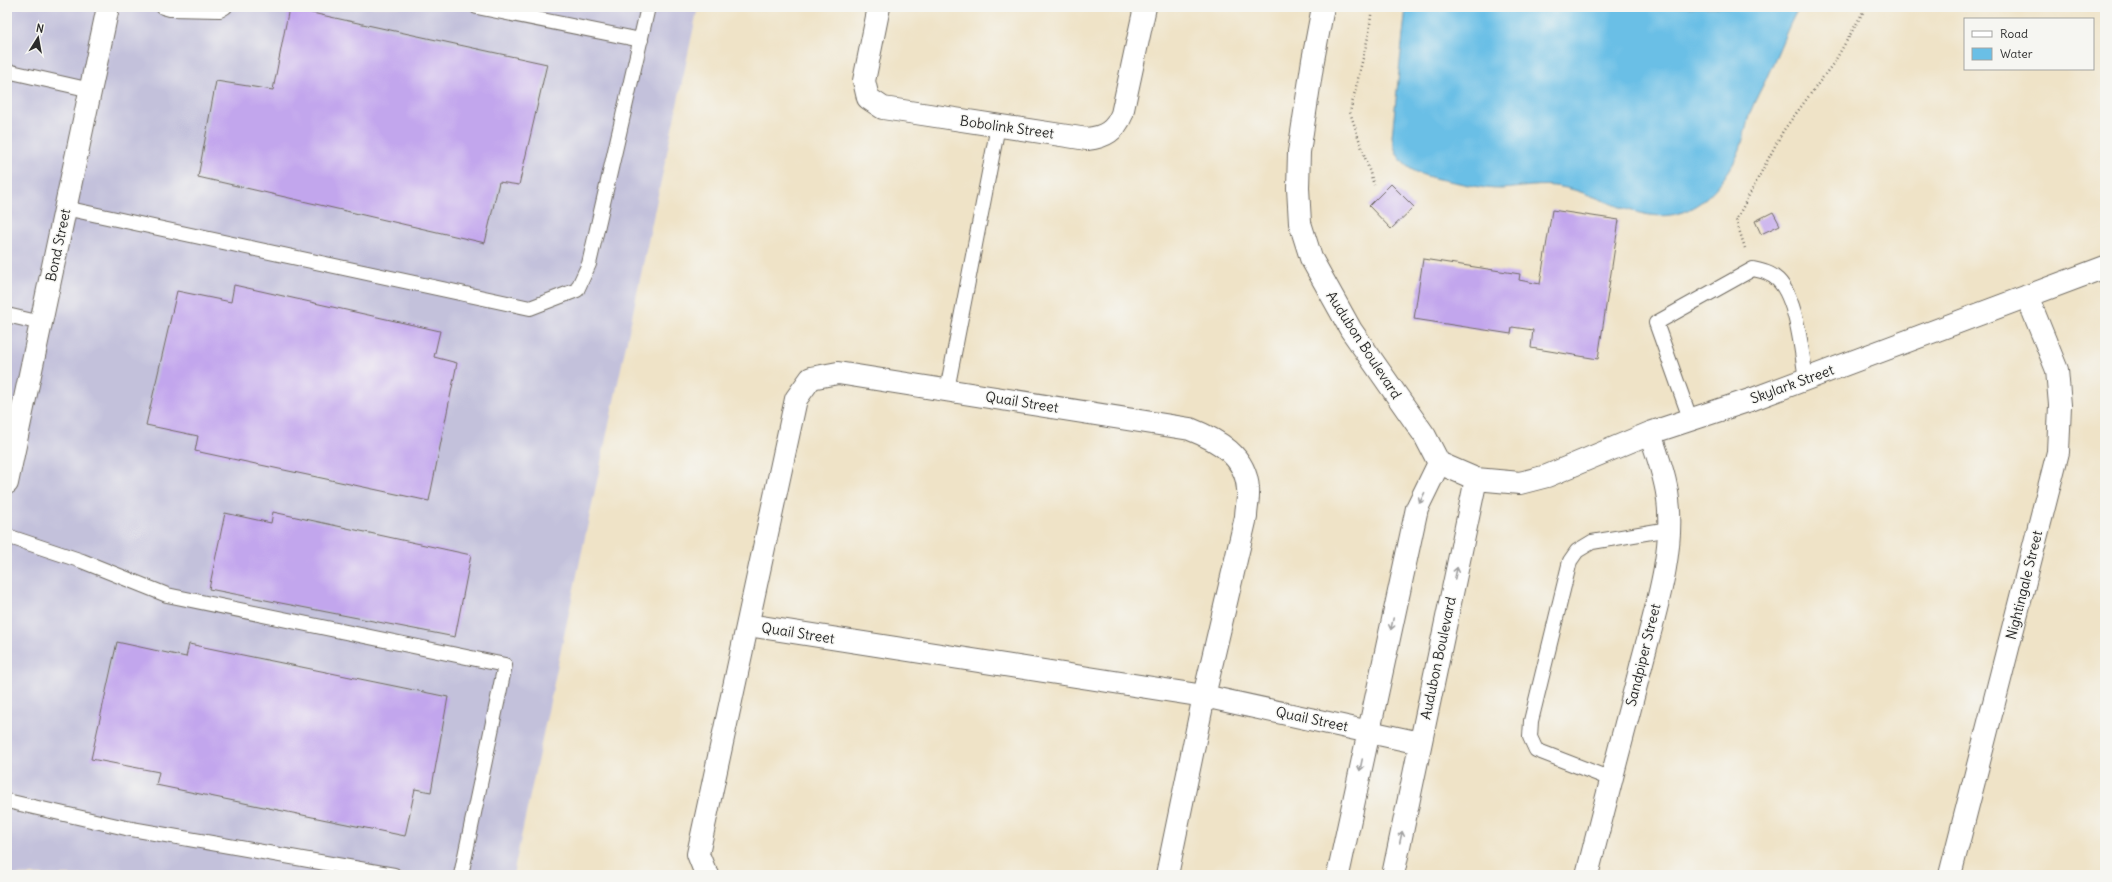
<svg xmlns="http://www.w3.org/2000/svg" width="2112" height="882" viewBox="0 0 2112 882" font-family="Delius,sans-serif">
  <style>
    .industrial { fill: #c3c1db }
    .water { fill: #6abfe6; stroke: #4a7588 }
    .building { fill: #c2a6ed }
    .lines { fill: none; stroke-linecap: round; stroke-linejoin: round }
    .lane-casing { stroke: #706b62; stroke-width: 16 }
    .street-casing { stroke: #706b62; stroke-width: 24 }
    .path { stroke: #706b62; stroke-width: 2.5; stroke-dasharray: 1 3; stroke-linecap: butt }
    .lane { stroke: #fff; stroke-width: 14 }
    .street { stroke: #fff; stroke-width: 22 }
    .oneway { stroke: #a0a0a0 }
    .labels { text-anchor: middle; stroke-width: 3; stroke-linejoin: round; paint-order: stroke }
    .street-label { font-size: 14px; fill: #2b2b2b; stroke: #f6f6f2 }
  </style>
  <rect width="100%" height="100%" fill="#f6f6f2"/>
  <filter id="ink" filterUnits="userSpaceOnUse"><feTurbulence type="fractalNoise" baseFrequency=".025" numOctaves="2"/><feDisplacementMap in="SourceGraphic" scale="8" xChannelSelector="R" yChannelSelector="G"/><feConvolveMatrix kernelMatrix="1 2 1 2 8 2 1 2 1" color-interpolation-filters="sRGB"/></filter>
  <filter id="wash" filterUnits="userSpaceOnUse"><feTurbulence type="fractalNoise" baseFrequency=".012" numOctaves="4" result="noise"/><feDisplacementMap in="SourceGraphic" scale="16" xChannelSelector="R" yChannelSelector="G"/><feGaussianBlur stdDeviation="0.9" result="paint"/><feColorMatrix in="noise" values="0 0 0 0 0 0 0 0 0 0 0 0 0 0 0 0 0 1.4 0 .05"/><feComposite in="paint" operator="in"/></filter>
  <g filter="url(#wash)">
    <rect width="100%" height="100%" fill="#efe3c7"/>
    <path class="industrial" d="M 7,7 L 698,7 L 513,875 L 7,875 Z"/>
    <path class="water" d="M 1799,7 C 1787,28 1780,49 1770,70 C 1765,83 1757,95 1752,108 C 1746,121 1745,136 1740,149 C 1733,168 1717,190 1701,202 C 1654,237 1608,195 1561,187 C 1540,183 1521,188 1501,189 C 1487,189 1473,186 1459,183 C 1428,177 1396,174 1392,136 L 1406,7 Z"/>
    <g id="blocks">
      <path class="building" d="M 289,8 L 547,64 L 519,185 L 499,182 L 485,243 L 198,177 L 216,81 L 273,90 Z
        M 1391,184 L 1414,207 L 1391,229 L 1369,206 Z
        M 1552,210 L 1619,220 L 1598,359 L 1531,348 L 1533,330 L 1512,327 L 1511,334 L 1414,319 L 1423,259 L 1520,274 L 1519,280 L 1540,284 Z
        M 1773,212 L 1780,225 L 1761,234 L 1755,221 Z
        M 234,285 L 440,331 L 434,357 L 457,363 L 429,501 L 195,451 L 198,436 L 146,425 L 177,291 L 231,302 Z
        M 273,512 L 471,555 L 455,637 L 209,589 L 225,513 L 271,523 Z
        M 117,642 L 186,657 L 189,644 L 448,697 L 431,792 L 415,789 L 405,836 L 156,785 L 159,772 L 91,759 Z"/>
    </g>
  </g>
  <g filter="url(#ink)">
    <use href="#blocks" fill-opacity="0" stroke="#706b62" stroke-width="1"/>
    <g class="lines">
      <g class="lane-casing">
        <path id="lane" d="M 163,7 L 170,9 L 220,10 L 225,7
          M 477,7 L 641,40
          M 7,71 L 91,90
          M 65,208 L 530,308 L 577,290 L 589,264 L 648,7
          M 7,315 L 41,323
          M 947,390 L 998,126
          M 1691,421 L 1656,323 L 1753,269 C 1762,271 1771,273 1778,280 C 1797,299 1802,353 1806,380
          M 7,536 L 82,561 L 167,595 L 505,665 L 461,875
          M 1611,779 L 1536,750 L 1530,737 L 1531,721 L 1570,561 L 1577,551 L 1592,542 L 1669,529
          M 7,801 L 126,828 L 394,875"/>
      </g>
      <g class="street-casing">
        <path id="street" d="M 879,7 L 864,81 L 868,98 L 883,108 L 1087,139 C 1105,137 1115,131 1122,114 L 1145,7
          M 1323,7 L 1313,60 L 1299,152 L 1298,188 L 1300,223 L 1311,258 L 1351,330 L 1425,436 L 1439,463 L 1476,479 L 1520,483 L 1547,476 L 1650,433 L 1753,399 L 2105,267
          M 7,483 L 108,7
          M 748,625 L 1204,696 L 1420,743
          M 708,875 L 706,874 L 698,854 L 796,399 L 811,378 L 838,373 L 1190,429 C 1218,440 1246,456 1248,489 C 1249,498 1246,508 1246,517 L 1204,696 L 1167,875
          M 1338,875 L 1417,508 L 1439,463
          M 1393,875 L 1476,479
          M 1587,875 C 1604,807 1622,738 1640,670 C 1653,618 1675,554 1668,500 C 1666,478 1657,455 1650,433
          M 1950,875 L 2058,452 L 2060,405 L 2057,370 L 2027,296"/>
      </g>
      <path class="path" d="M 1372,7 L 1369,33 L 1350,112 L 1374,185
        M 1745,248 L 1736,220 L 1783,131 L 1835,61 L 1866,7"/>
      <use href="#lane" class="lane"/>
      <use href="#street" class="street"/>
    </g>
    <defs><path id="oneway-shaft" d="M-6 0H5M1.5-3L5.5 0L1.5 3" fill="none" stroke-width="1.6" stroke-linecap="round" stroke-linejoin="round"/></defs>
    <g class="oneway">
      <use href="#oneway-shaft" transform="translate(1422 498) rotate(116)"/>
      <use href="#oneway-shaft" transform="translate(1456 573) rotate(-78)"/>
      <use href="#oneway-shaft" transform="translate(1392 624) rotate(102)"/>
      <use href="#oneway-shaft" transform="translate(1361 765) rotate(102)"/>
      <use href="#oneway-shaft" transform="translate(1401 837) rotate(-78)"/>
    </g>
  </g>
  <g class="labels">
    <g class="street-label">
      <text transform="translate(1007 127) rotate(8)" y="5">Bobolink Street</text>
      <text transform="translate(58 245) rotate(-78)" y="5">Bond Street</text>
      <text transform="translate(1364 345) rotate(57)" y="5">Audubon Boulevard</text>
      <text transform="translate(1792 384) rotate(-20)" y="5">Skylark Street</text>
      <text transform="translate(1022 402) rotate(9)" y="5">Quail Street</text>
      <text transform="translate(2024 585) rotate(-76)" y="5">Nightingale Street</text>
      <text transform="translate(798 633) rotate(9)" y="5">Quail Street</text>
      <text transform="translate(1643 655) rotate(-76)" y="5">Sandpiper Street</text>
      <text transform="translate(1438 658) rotate(-78)" y="5">Audubon Boulevard</text>
      <text transform="translate(1312 719) rotate(12)" y="5">Quail Street</text>
    </g>
  </g>
  <rect width="2112" height="882" fill="none" stroke="#f6f6f2" stroke-width="24"/>
  <rect x="1964" y="18" width="130" height="52" fill="#f6f6f2" stroke="#a5a5a2"/>
  <rect x="1972" y="31" width="20" height="6" fill="#ffffff" stroke="#a5a5a2"/>
  <text x="2000" y="38" font-size="12" fill="#2b2b2b">Road</text>
  <rect x="1972" y="48" width="20" height="12" fill="#6abfe6" stroke="#a5a5a2"/>
  <text x="2000" y="58" font-size="12" fill="#2b2b2b">Water</text>
  <g transform="translate(38 38) rotate(11)" stroke="#f6f6f2" stroke-width="3" paint-order="stroke">
  <path d="M0-3L7 15L0 10L-7 15Z" fill="#2b2b2b"/>
  <text y="-6" font-size="11" font-weight="bold" text-anchor="middle" fill="#2b2b2b">N</text>
  </g>
</svg>
